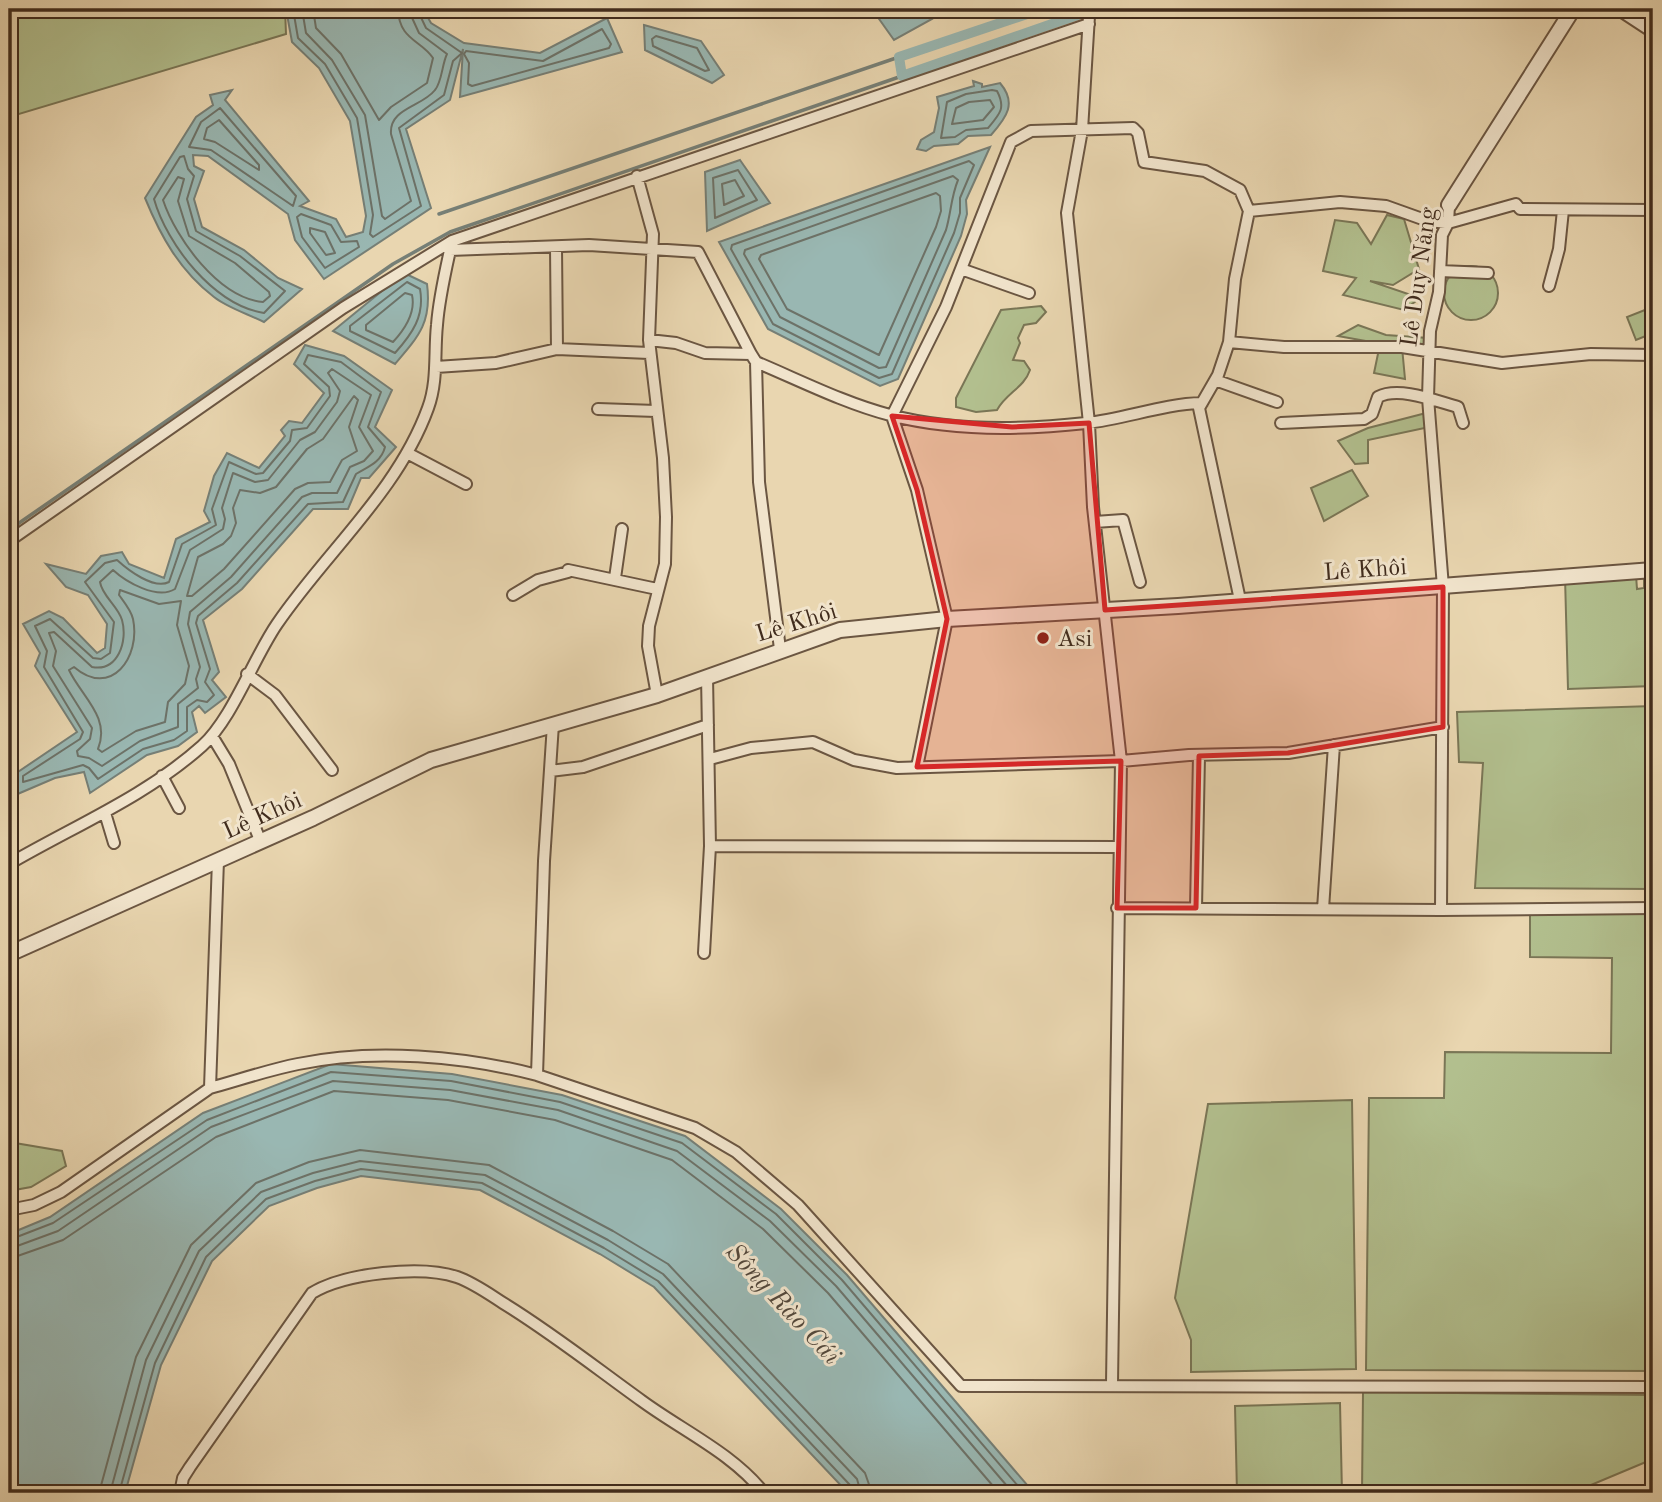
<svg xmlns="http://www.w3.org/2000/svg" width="1662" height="1502" viewBox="0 0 1662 1502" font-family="'Old Standard TT',serif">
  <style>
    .green { fill: #b2bf8e; stroke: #7a7656; stroke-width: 2 }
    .water { fill: #99b7b2; stroke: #767f76; stroke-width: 2 }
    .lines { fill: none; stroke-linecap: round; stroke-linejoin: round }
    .shore { stroke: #6d7268; stroke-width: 2 }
    .stream { stroke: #767f76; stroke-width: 3.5 }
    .canal { stroke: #99b7b2; stroke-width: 10 }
    .minor-casing { stroke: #6b5642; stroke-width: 14 }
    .tertiary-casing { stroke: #6b5642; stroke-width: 18 }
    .minor { stroke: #f1e4cc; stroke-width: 10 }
    .tertiary { stroke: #f1e4cc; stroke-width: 14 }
    .marked { fill: #d62828; fill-opacity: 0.2; stroke: #d62828; stroke-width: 5; stroke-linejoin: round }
    .poi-dot { fill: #8f2418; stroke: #f1e4cc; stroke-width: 2.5 }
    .labels { text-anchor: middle; stroke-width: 6; stroke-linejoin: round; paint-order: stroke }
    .street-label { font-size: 24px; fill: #412c1d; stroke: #f1e4cc }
    .poi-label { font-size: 24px; fill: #412c1d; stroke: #f1e4cc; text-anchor: start }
    .water-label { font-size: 26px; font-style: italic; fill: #53483b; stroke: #f1e4cc }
  </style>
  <rect width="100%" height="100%" fill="#e9d6b0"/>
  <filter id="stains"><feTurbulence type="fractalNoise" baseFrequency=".00286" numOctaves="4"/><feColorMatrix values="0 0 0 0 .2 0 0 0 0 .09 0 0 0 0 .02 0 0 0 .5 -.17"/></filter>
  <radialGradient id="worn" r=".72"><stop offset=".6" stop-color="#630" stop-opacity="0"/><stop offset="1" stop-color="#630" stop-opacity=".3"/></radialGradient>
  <path class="green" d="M 9,9 L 285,9 L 286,34 L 9,117 Z
    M 1387,215 L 1404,219 L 1419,269 L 1393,285 L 1370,281 L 1420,298 L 1404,310 L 1343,295 L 1356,278 L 1323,271 L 1335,220 L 1357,223 L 1371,244 Z
    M1444 293a27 27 0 1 1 54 0a27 27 0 1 1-54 0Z
    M 1041,306 L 1046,312 L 1036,323 L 1024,325 L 1018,338 L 1020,343 L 1013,360 L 1024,361 L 1030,370 C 1024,388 1006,393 997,410 L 976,412 L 956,407 L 956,398 L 1001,310 Z
    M 1650,308 L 1653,333 L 1636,340 L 1627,317 Z
    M 1358,325 L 1386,335 L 1428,338 L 1428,352 L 1402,347 L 1405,379 L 1374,373 L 1379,349 L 1399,347 L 1338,336 Z
    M 1430,412 L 1434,426 L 1368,440 L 1368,463 L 1355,464 L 1338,441 L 1368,428 Z
    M 1352,470 L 1368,496 L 1324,521 L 1311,488 Z
    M 1636,575 L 1637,589 L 1644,588 L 1644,579 L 1653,578 L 1653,686 L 1568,689 L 1565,577 Z
    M 1653,706 L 1653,889 L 1475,888 L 1483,763 L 1459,762 L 1457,712 Z
    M 1530,911 L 1653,911 L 1653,1371 L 1366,1370 L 1369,1098 L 1444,1098 L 1445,1052 L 1611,1053 L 1612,958 L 1530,957 Z
    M 1352,1100 L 1356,1369 L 1191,1372 L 1191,1340 L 1175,1298 L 1208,1104 Z
    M 9,1142 L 62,1151 L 66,1166 L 31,1187 L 9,1191 Z
    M 1363,1392 L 1653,1395 L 1653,1459 L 1572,1493 L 1362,1493 Z
    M 1340,1403 L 1342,1493 L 1237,1493 L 1235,1406 Z"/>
  <path class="water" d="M 286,9 L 423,9 L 431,23 L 464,43 L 540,53 L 607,18 L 622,52 L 460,97 L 463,49 L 450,100 L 406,129 L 431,208 L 324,279 L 295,240 L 288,214 L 208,156 L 193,155 L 194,166 L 204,171 L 194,199 L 202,227 L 244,250 L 278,278 L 302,289 L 264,322 C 248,314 228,308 214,297 C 180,271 161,237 145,198 L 196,117 L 213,105 L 210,95 L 232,90 L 225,100 L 309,201 L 300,206 L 336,219 L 346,237 L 363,232 L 366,216 L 350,121 L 319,68 L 292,42 Z
    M 872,9 L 923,9 L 932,19 L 894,40 Z
    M 644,25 L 701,41 L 724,75 L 712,83 L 645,50 Z
    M 973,81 L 982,84 L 982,87 L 1000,83 C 1017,103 1007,117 991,135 L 968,136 L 958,144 L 934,146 L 926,151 L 917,149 L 921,140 L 934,132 L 939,108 L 937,97 L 974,86 Z
    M 990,147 L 966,200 L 967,214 L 961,236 L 898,379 L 880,386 L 768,329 L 719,242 Z
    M 740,160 L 770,203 L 707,231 L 705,172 Z
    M 404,273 L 427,284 C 432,322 419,336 395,364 L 333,331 Z
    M 305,345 L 344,356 L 392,390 L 375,427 L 396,447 L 369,478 L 361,478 L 348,509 L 313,509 L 242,589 L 203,620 L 219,672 L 212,680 L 226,697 L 205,713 L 199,706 L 192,712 L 197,732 L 178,746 L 147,755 L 90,793 L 84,772 L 55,778 L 13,796 L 17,837 L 9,842 L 9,778 L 77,732 L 35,666 L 40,653 L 23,624 L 49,611 L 63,618 L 97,653 L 105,648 L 107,624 L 88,595 L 66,587 L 46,564 L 86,574 L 101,556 L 122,552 L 129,564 L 164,578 L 176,539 L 210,522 L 204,511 L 214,476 L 227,453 L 259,468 L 285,436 L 281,430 L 289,421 L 302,423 L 324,393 L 294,364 Z
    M 331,1064 L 452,1074 L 562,1095 L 685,1136 L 781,1209 L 847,1275 L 1034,1493 L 848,1493 L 654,1287 L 600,1254 L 480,1190 L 361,1176 L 317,1188 L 269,1206 L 212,1261 L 161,1365 L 125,1493 L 9,1493 L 9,1234 L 50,1217 L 203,1113 Z"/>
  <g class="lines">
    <path class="shore" d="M 293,9 L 298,38 L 325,64 L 357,118 L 373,215 L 370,234 L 373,237 L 421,206 L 399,128 L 444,95 L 453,61 L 462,53 L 426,28 L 417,9
      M 302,9 L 306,33 L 332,60 L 365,115 L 382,216 L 385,219 L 411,201 L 391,134 C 389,108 422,107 435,90 C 442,82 442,64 447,54 L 419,33 L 408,9
      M 313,9 L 316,28 L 341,54 L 379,120 L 391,107 L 427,83 L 433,58 C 421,40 399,40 398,9
      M 602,29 L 611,44 L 609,48 L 472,86 L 468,84 L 469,63 L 464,54 L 466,51 L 543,61 Z
      M 656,36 L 697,48 L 709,70 L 705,71 L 653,46 L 652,39 Z
      M 992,90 L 997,91 C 1006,108 1000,114 988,128 L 966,130 L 955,137 L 941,138 L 947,102 L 966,94 Z
      M 990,100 L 994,107 L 983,120 L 952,124 L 956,108 L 969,102 Z
      M 220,108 L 296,196 L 293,206 L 211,150 L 189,147 L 201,122 Z
      M 219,120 L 259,165 L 259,170 L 215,142 L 204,139 L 207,128 Z
      M 184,156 L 188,169 L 194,176 L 187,199 L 196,231 L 240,256 L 285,291 L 264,313 C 214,305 167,245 154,199 L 180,157 Z
      M 969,161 L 974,165 L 960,198 L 960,213 L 954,233 L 892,374 L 879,378 L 773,324 L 731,249 L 732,245 Z
      M 738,170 L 757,200 L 715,218 L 713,178 Z
      M 953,176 L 958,180 C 951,197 951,213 946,230 L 886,367 L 879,368 L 780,317 L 744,254 L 745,250 Z
      M 178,177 L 184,179 L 178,201 L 189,236 L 235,263 L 269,292 L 270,296 L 263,302 C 219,298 176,239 163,200 Z
      M 735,180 L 744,196 L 724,205 L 722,184 Z
      M 936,193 L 940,196 L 941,211 L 936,227 L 879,355 L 787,309 L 759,259 L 761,255 Z
      M 301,214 L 331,225 L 341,242 L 357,241 L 359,247 L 325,268 L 302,237 L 297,217 Z
      M 310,228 L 325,232 L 335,253 L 326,255 L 310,233 Z
      M 407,282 L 420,289 C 425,316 412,334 395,353 L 350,331 L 350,326 Z
      M 405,293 L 412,295 C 416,313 405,329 393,342 L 366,330 L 366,325 Z
      M 308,355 L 341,362 L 381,392 L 368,427 L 385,447 C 381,463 367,467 356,474 L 343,502 L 308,504 L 237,583 L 198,616 L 196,623 L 210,669 L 205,682 L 214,695 L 207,702 L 197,700 L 187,707 L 187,731 L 174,740 L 143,749 L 98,779 L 89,768 L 83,765 L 23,782 L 23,776 L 80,739 L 83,732 L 44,667 L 47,651 L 35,626 L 50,619 L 93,658 L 101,659 L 110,653 L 114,622 L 85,582 L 105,563 L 117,560 C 128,570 154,590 169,582 L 182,544 L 216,525 L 212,509 L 229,462 L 256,474 L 263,473 L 290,441 L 292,430 L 307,428 L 330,396 L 329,387 L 304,364 Z
      M 332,369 L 371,395 L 359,427 L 373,451 L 364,461 L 350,467 L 337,493 L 312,493 L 302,497 L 231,577 L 190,612 L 188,624 L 200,667 L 196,679 L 198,688 L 178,704 L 178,727 L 140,741 L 102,766 L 89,758 L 78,756 L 77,751 L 90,739 L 92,728 L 53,666 L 56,651 L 49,633 L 54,632 L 92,667 C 118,672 128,641 122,620 C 118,606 102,596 100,582 L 113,570 C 126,582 157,600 175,589 L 190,550 L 223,529 L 225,519 L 222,508 L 233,473 L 255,482 L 268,480 L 300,440 L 315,432 L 337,402 L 340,391 L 328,373 Z
      M 354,396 L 358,400 L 349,427 L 357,451 L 342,460 L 330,482 L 308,483 L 295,489 L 224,569 L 192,596 L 187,596 L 198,557 L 223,544 L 231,536 L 236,523 L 233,508 L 240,490 L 260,493 L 276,487 L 307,449 L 323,439 Z
      M 120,590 L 159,604 L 181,601 L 177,625 L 189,666 L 185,684 L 168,702 L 165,722 L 136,731 L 102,752 L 98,749 C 111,717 81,696 69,670 L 74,667 C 111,699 141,657 133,619 C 131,610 124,602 119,595 Z
      M 9,1240 L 53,1223 L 207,1120 L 331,1072 L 451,1081 L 560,1102 L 682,1143 L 776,1214 L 842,1280 L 1024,1493
      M 9,1249 L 58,1231 L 211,1127 L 333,1081 L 450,1090 L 558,1110 L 677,1151 L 770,1221 L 836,1286 L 1013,1493
      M 9,1259 L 63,1240 L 216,1137 L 334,1091 L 448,1100 L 555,1120 L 672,1160 L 763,1229 L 828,1293 L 999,1493
      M 99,1493 L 136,1357 L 191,1245 L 256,1183 L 309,1162 L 360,1150 L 489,1165 L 613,1231 L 668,1264 L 865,1473 L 872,1493
      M 110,1493 L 146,1360 L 199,1251 L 261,1192 L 313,1173 L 360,1161 L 485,1175 L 608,1240 L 663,1274 L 857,1479 L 861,1493
      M 119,1493 L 155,1363 L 206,1257 L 266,1199 L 315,1181 L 361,1169 L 482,1183 L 604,1248 L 658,1281 L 850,1485 L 853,1493"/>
    <path class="stream" d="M 439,214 L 899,57
      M 9,530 L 393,264 L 450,232 L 902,76"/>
    <path class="canal" d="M 1042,9 L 899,57 L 902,76 L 1095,9"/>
    <g class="minor-casing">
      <path id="minor" d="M 1082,9 L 1089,16 L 1082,130 L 1067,213 L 1089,423 L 1093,507 L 1121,761 L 1112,1384
        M 637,176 L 653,234 L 649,340 L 663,458 L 666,517 L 665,564 L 649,626 L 648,646 L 657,695
        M 556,247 L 557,349
        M 450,250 L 589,245 L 698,252 L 751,354
        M 961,269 L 1029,293
        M 1440,271 L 1488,273
        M 1549,286 L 1559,249 L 1563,210
        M 649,340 L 676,343 L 705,353 L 751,354 L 756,362 C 799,380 844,403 890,415 C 951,431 1023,430 1086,423 C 1125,419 1162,404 1202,403
        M 1229,342 L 1284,347 L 1402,347 L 1502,363 L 1591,354 L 1653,355
        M 756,362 L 759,482 L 780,649
        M 436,367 L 496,363 L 557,349 L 649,353
        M 1215,380 L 1277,402
        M 598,409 L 656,411
        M 1281,423 L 1364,419 L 1372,414 L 1378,397 C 1399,386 1436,401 1458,407 L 1463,423
        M 409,454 L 466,484
        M 1095,522 L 1123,520 L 1140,582
        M 9,541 L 343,308 L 452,241 L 1089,24
        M 568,570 L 657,589
        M 615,578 L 622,529
        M 513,595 L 538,580 L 568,572
        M 1240,600 L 1199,408 L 1218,375 L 1229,342 L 1235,279 L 1249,211
        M 247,674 L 275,695 L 332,770
        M 212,736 L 229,764 L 260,840
        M 710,759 L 751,748 L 813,742 L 854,760 L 897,768 L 1121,761 L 1189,755 L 1288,753 L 1443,727
        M 917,767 L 947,619 L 917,490 L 892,416 L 946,307 L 1011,142 L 1031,131 L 1133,128 L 1138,133 L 1144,162 L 1205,171 L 1240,190 L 1249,211 L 1340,202 L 1386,206 L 1428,221 L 1448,223 L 1516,204 L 1520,209 L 1653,210
        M 550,771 L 583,767 L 708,725
        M 162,776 L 179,808
        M 105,813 L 114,843
        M 710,846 L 1119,847
        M 9,864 C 74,826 145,797 202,746 C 232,719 253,659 277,624 C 326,552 398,491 428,408 C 438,381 434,353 437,325 C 439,297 446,269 452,241
        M 1117,908 L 1441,910 L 1653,908
        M 1196,908 L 1199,756
        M 1323,909 L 1334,745
        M 1441,910 L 1443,587 L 1428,398 L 1430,331 L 1439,292 L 1442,235 L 1448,223 L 1449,205
        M 704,953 L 710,846 L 707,676
        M 537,1075 L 695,1128 L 736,1152 L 798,1205 L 961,1386 L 1653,1387
        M 210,1088 C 239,1080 268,1070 298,1064 C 373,1048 464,1056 537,1075 L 544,861 L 553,724
        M 9,1210 L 34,1205 L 61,1192 L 210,1088 L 218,860
        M 180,1493 L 183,1478 L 190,1467 L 312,1293 C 345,1273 421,1265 457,1277 C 474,1283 489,1294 503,1303 C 552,1333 596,1368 642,1401 C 683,1431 732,1453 764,1493"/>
    </g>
    <g class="tertiary-casing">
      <path id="tertiary" d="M 1621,9 L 1653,30
        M 1449,205 L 1573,9
        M 9,954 L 313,818 L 431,760 L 657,695 L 840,630 L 947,619 L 1178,606 L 1653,570"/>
    </g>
    <use href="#minor" class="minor"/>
    <use href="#tertiary" class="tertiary"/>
  </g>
  <path class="marked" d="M 892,416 L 1012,427 L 1089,423 L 1105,610 L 1443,587 L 1443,727 L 1288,753 L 1199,756 L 1196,908 L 1117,908 L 1121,761 L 917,767 L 947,619 L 917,490 Z"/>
  <circle class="poi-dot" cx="1043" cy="638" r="7"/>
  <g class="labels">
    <g class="street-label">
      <text transform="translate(1418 277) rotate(-82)" y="8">Lê Duy Năng</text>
      <text transform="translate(1365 569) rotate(-4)" y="8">Lê Khôi</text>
      <text transform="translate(796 622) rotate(-17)" y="8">Lê Khôi</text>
      <text transform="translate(262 815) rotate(-24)" y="8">Lê Khôi</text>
    </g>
    <g class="poi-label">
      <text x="1057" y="646">Asi</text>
    </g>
    <g class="water-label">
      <text transform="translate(784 1303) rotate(47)" y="9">Sông Rào Cái</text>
    </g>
  </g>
  <rect width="1662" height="1502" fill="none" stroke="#e9d6b0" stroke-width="35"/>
  <rect x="10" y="10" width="1641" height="1481" fill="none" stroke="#412c1d" stroke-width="3.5"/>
  <rect x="18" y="18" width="1627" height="1467" fill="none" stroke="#412c1d" stroke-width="2"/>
  <rect width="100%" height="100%" filter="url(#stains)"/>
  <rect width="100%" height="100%" fill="url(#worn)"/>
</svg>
